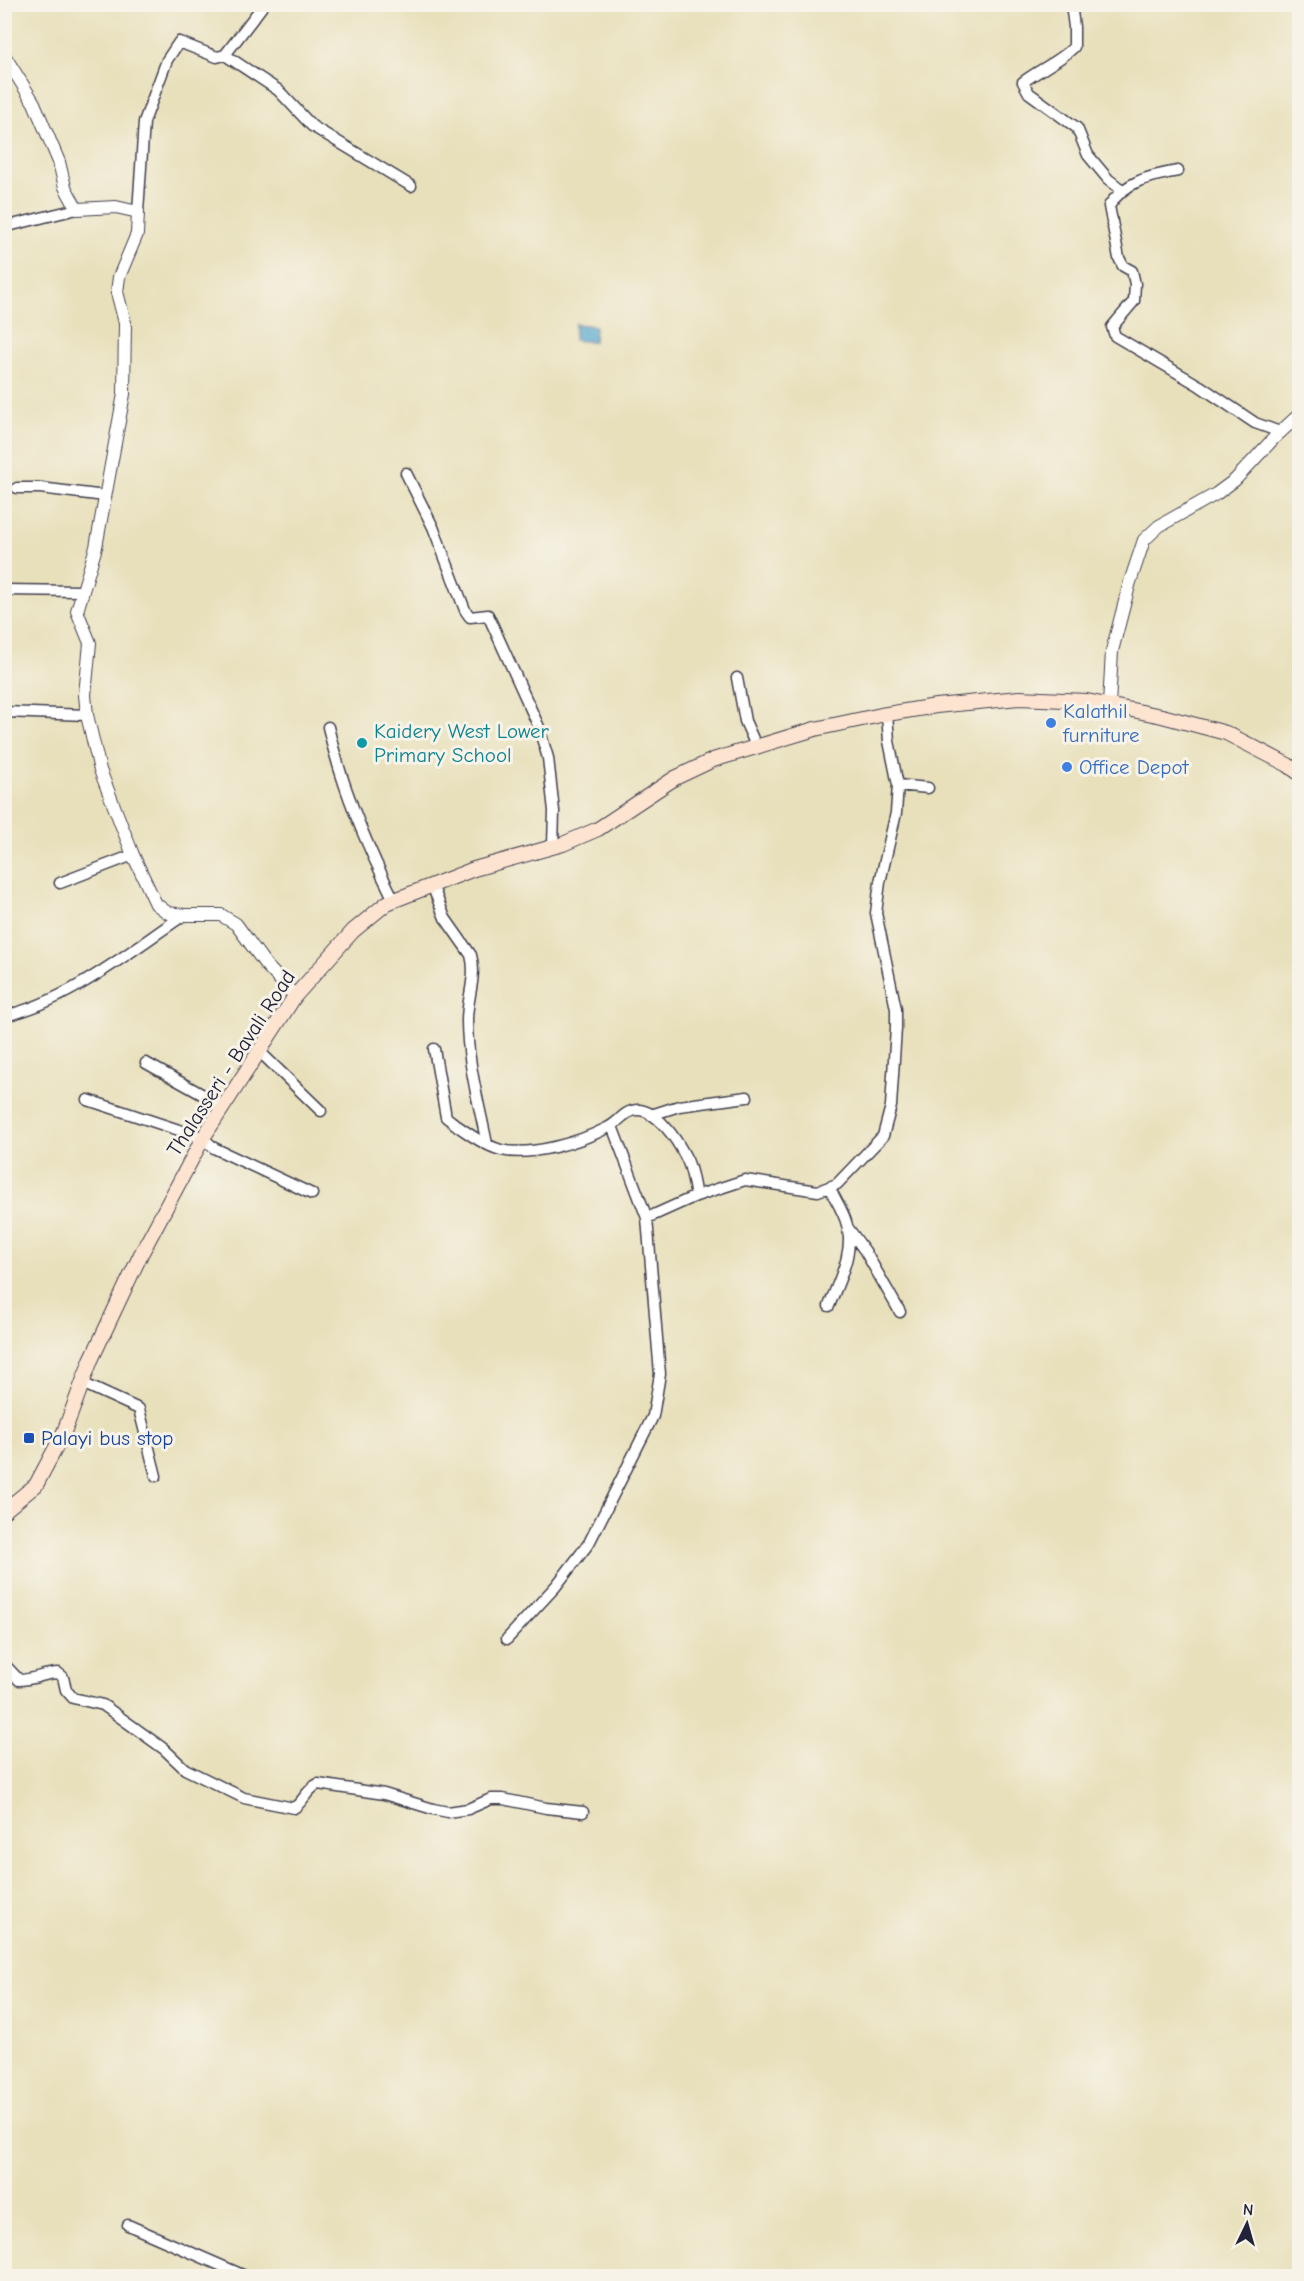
<svg xmlns="http://www.w3.org/2000/svg" width="1304" height="2281" viewBox="0 0 1304 2281" font-family="'Comic Neue',sans-serif">
  <style>
    .water { fill: #53a6ce; stroke: #3a6484; stroke-width: 1.5 }
    .lines { fill: none; stroke-linecap: round; stroke-linejoin: round }
    .minor-casing { stroke: #403e4e; stroke-width: 13 }
    .tertiary-casing { stroke: #403e4e; stroke-width: 14 }
    .secondary-casing { stroke: #403e4e; stroke-width: 16 }
    .minor { stroke: #fff; stroke-width: 10 }
    .tertiary { stroke: #fff; stroke-width: 12 }
    .secondary { stroke: #fde4d1; stroke-width: 14 }
    .shop-dot { fill: #3f7fe0; stroke: #f7f3e8; stroke-width: 2 }
    .culture-dot { fill: #0f9aa8; stroke: #f7f3e8; stroke-width: 2 }
    .transit-dot { fill: #1a4fb4; stroke: #f7f3e8; stroke-width: 2 }
    .labels { text-anchor: middle; stroke-width: 6; stroke-linejoin: round; paint-order: stroke }
    .shop-label { font-size: 21px; fill: #366cbe; stroke: #f7f3e8; text-anchor: start }
    .culture-label { font-size: 21px; fill: #0d838f; stroke: #f7f3e8; text-anchor: start }
    .street-label { font-size: 21px; fill: #22223b; stroke: #f7f3e8 }
    .transit-label { font-size: 21px; fill: #164399; stroke: #f7f3e8; text-anchor: start }
  </style>
  <rect width="100%" height="100%" fill="#f7f3e8"/>
  <filter id="ink" filterUnits="userSpaceOnUse"><feTurbulence type="fractalNoise" baseFrequency=".0167" numOctaves="2"/><feDisplacementMap in="SourceGraphic" scale="12" xChannelSelector="R" yChannelSelector="G"/><feConvolveMatrix kernelMatrix="1 2 1 2 8 2 1 2 1" color-interpolation-filters="sRGB"/></filter>
  <filter id="wash" filterUnits="userSpaceOnUse"><feTurbulence type="fractalNoise" baseFrequency=".008" numOctaves="4" result="noise"/><feDisplacementMap in="SourceGraphic" scale="24" xChannelSelector="R" yChannelSelector="G"/><feGaussianBlur stdDeviation="1.35" result="paint"/><feColorMatrix in="noise" values="0 0 0 0 0 0 0 0 0 0 0 0 0 0 0 0 0 1.4 0 .05"/><feComposite in="paint" operator="in"/></filter>
  <g filter="url(#wash)">
    <rect width="100%" height="100%" fill="#e8e0bb"/>
    <path class="water" d="M 575,324 L 595,326 L 594,342 L 574,340 Z"/>
  </g>
  <g filter="url(#ink)">
    <g class="lines">
      <g class="minor-casing">
        <path id="minor" d="M 1071,4 L 1074,27 L 1074,47 C 1059,62 1040,69 1023,82 L 1029,93 L 1077,128 L 1088,155 L 1108,179 L 1122,190
          M 225,55 L 278,90 L 312,126 L 411,186
          M 1178,171 C 1150,176 1125,181 1109,206 L 1119,258 L 1123,266 L 1132,271 L 1135,284 L 1134,301 L 1112,327 L 1115,336 L 1200,386 L 1255,423 L 1280,432
          M 138,212 L 144,122 L 167,60 L 179,42 L 217,57 L 225,55 L 264,4
          M 4,227 L 77,209
          M 406,473 L 433,527 L 465,610 L 470,617 L 488,615 L 538,725 L 548,758 L 554,811 L 553,846
          M 17,488 L 40,488 L 105,496
          M 4,590 L 82,591
          M 737,678 L 745,721 L 757,748
          M 4,712 L 87,715
          M 328,727 C 342,788 366,844 394,900
          M 898,785 L 928,788
          M 60,883 L 133,855
          M 432,885 L 445,918 L 471,955 C 477,977 467,998 467,1020 C 467,1061 479,1104 487,1144
          M 4,1016 C 68,1002 130,951 184,915
          M 434,1049 L 446,1117 C 459,1128 485,1146 501,1150 C 531,1157 580,1142 607,1128 C 619,1123 624,1110 638,1110 C 657,1110 677,1140 685,1156 C 692,1167 693,1183 696,1196 L 745,1180 L 818,1191 L 837,1184 L 883,1136 L 891,1106 L 896,1028 L 896,1009 L 876,913 L 880,882 L 896,813 L 898,785 L 889,741 L 887,714
          M 258,1050 L 321,1111
          M 146,1063 L 223,1106
          M 88,1100 L 203,1138 L 214,1148 L 312,1194
          M 651,1115 L 679,1106 L 747,1097
          M 647,1218 L 696,1196
          M 848,1228 L 865,1251 L 900,1312
          M 829,1306 C 838,1282 855,1252 847,1225 C 844,1212 835,1199 829,1187
          M 82,1383 L 139,1409 L 156,1476
          M 507,1639 L 556,1586 L 589,1543 L 653,1416 L 660,1374 L 647,1218 L 612,1126
          M 4,1664 L 19,1680 C 33,1680 45,1673 58,1673 L 63,1677 L 66,1690 L 73,1698 L 103,1705 L 164,1749 L 185,1769 L 244,1798 L 294,1808 C 304,1801 307,1789 318,1784 L 384,1794 L 433,1809 L 448,1812 L 468,1809 L 491,1799 L 503,1799 L 546,1808 L 583,1812
          M 128,2225 L 245,2276"/>
      </g>
      <g class="tertiary-casing">
        <path id="tertiary" d="M 4,55 L 34,103 L 59,162 L 65,187 L 77,209 L 116,207 L 138,212 L 137,234 L 119,277 L 117,292 L 125,323 L 124,394 L 96,547 L 77,611 L 90,643 L 85,695 L 87,715 L 100,770 L 133,855 L 156,904 L 168,913 L 184,915 L 221,915 L 236,924 L 266,965 L 295,996
          M 1109,705 L 1112,651 L 1130,582 L 1144,540 L 1159,526 L 1216,494 L 1235,480 L 1275,437 L 1300,414"/>
      </g>
      <g class="secondary-casing">
        <path id="secondary" d="M 4,1511 L 36,1485 L 64,1432 L 91,1360 L 141,1254 L 203,1138 L 295,996 L 353,931 L 387,903 L 474,869 L 563,844 L 598,829 L 675,778 L 713,760 L 815,729 L 881,715 L 936,706 L 1019,698 L 1087,701 L 1162,716 L 1226,733 L 1288,765 L 1300,774"/>
      </g>
      <use href="#minor" class="minor"/>
      <use href="#tertiary" class="tertiary"/>
      <use href="#secondary" class="secondary"/>
    </g>
  </g>
  <g class="shop-dot">
    <circle cx="1051" cy="723" r="6"/>
    <circle cx="1067" cy="767" r="6"/>
  </g>
  <circle class="culture-dot" cx="362" cy="743" r="6"/>
  <rect class="transit-dot" x="23" y="1432" width="12" height="12" rx="3"/>
  <g class="labels">
    <g class="shop-label">
      <text x="1063" y="718">Kalathil<tspan x="1063" dy="24">furniture</tspan></text>
      <text x="1079" y="774">Office Depot</text>
    </g>
    <g class="culture-label">
      <text x="374" y="738">Kaidery West Lower<tspan x="374" dy="24">Primary School</tspan></text>
    </g>
    <g class="street-label">
      <text transform="translate(231 1063) rotate(-57)" y="7">Thalasseri - Bavali Road</text>
    </g>
    <g class="transit-label">
      <text x="41" y="1445">Palayi bus stop</text>
    </g>
  </g>
  <rect width="1304" height="2281" fill="none" stroke="#f7f3e8" stroke-width="24"/>
  <g transform="translate(1247 2224) rotate(5)" stroke="#f7f3e8" stroke-width="4.5" paint-order="stroke">
  <path d="M0-4.5L10 22L0 15L-10 22Z" fill="#22223b"/>
  <text y="-9" font-size="16" font-weight="bold" text-anchor="middle" fill="#22223b">N</text>
  </g>
</svg>
